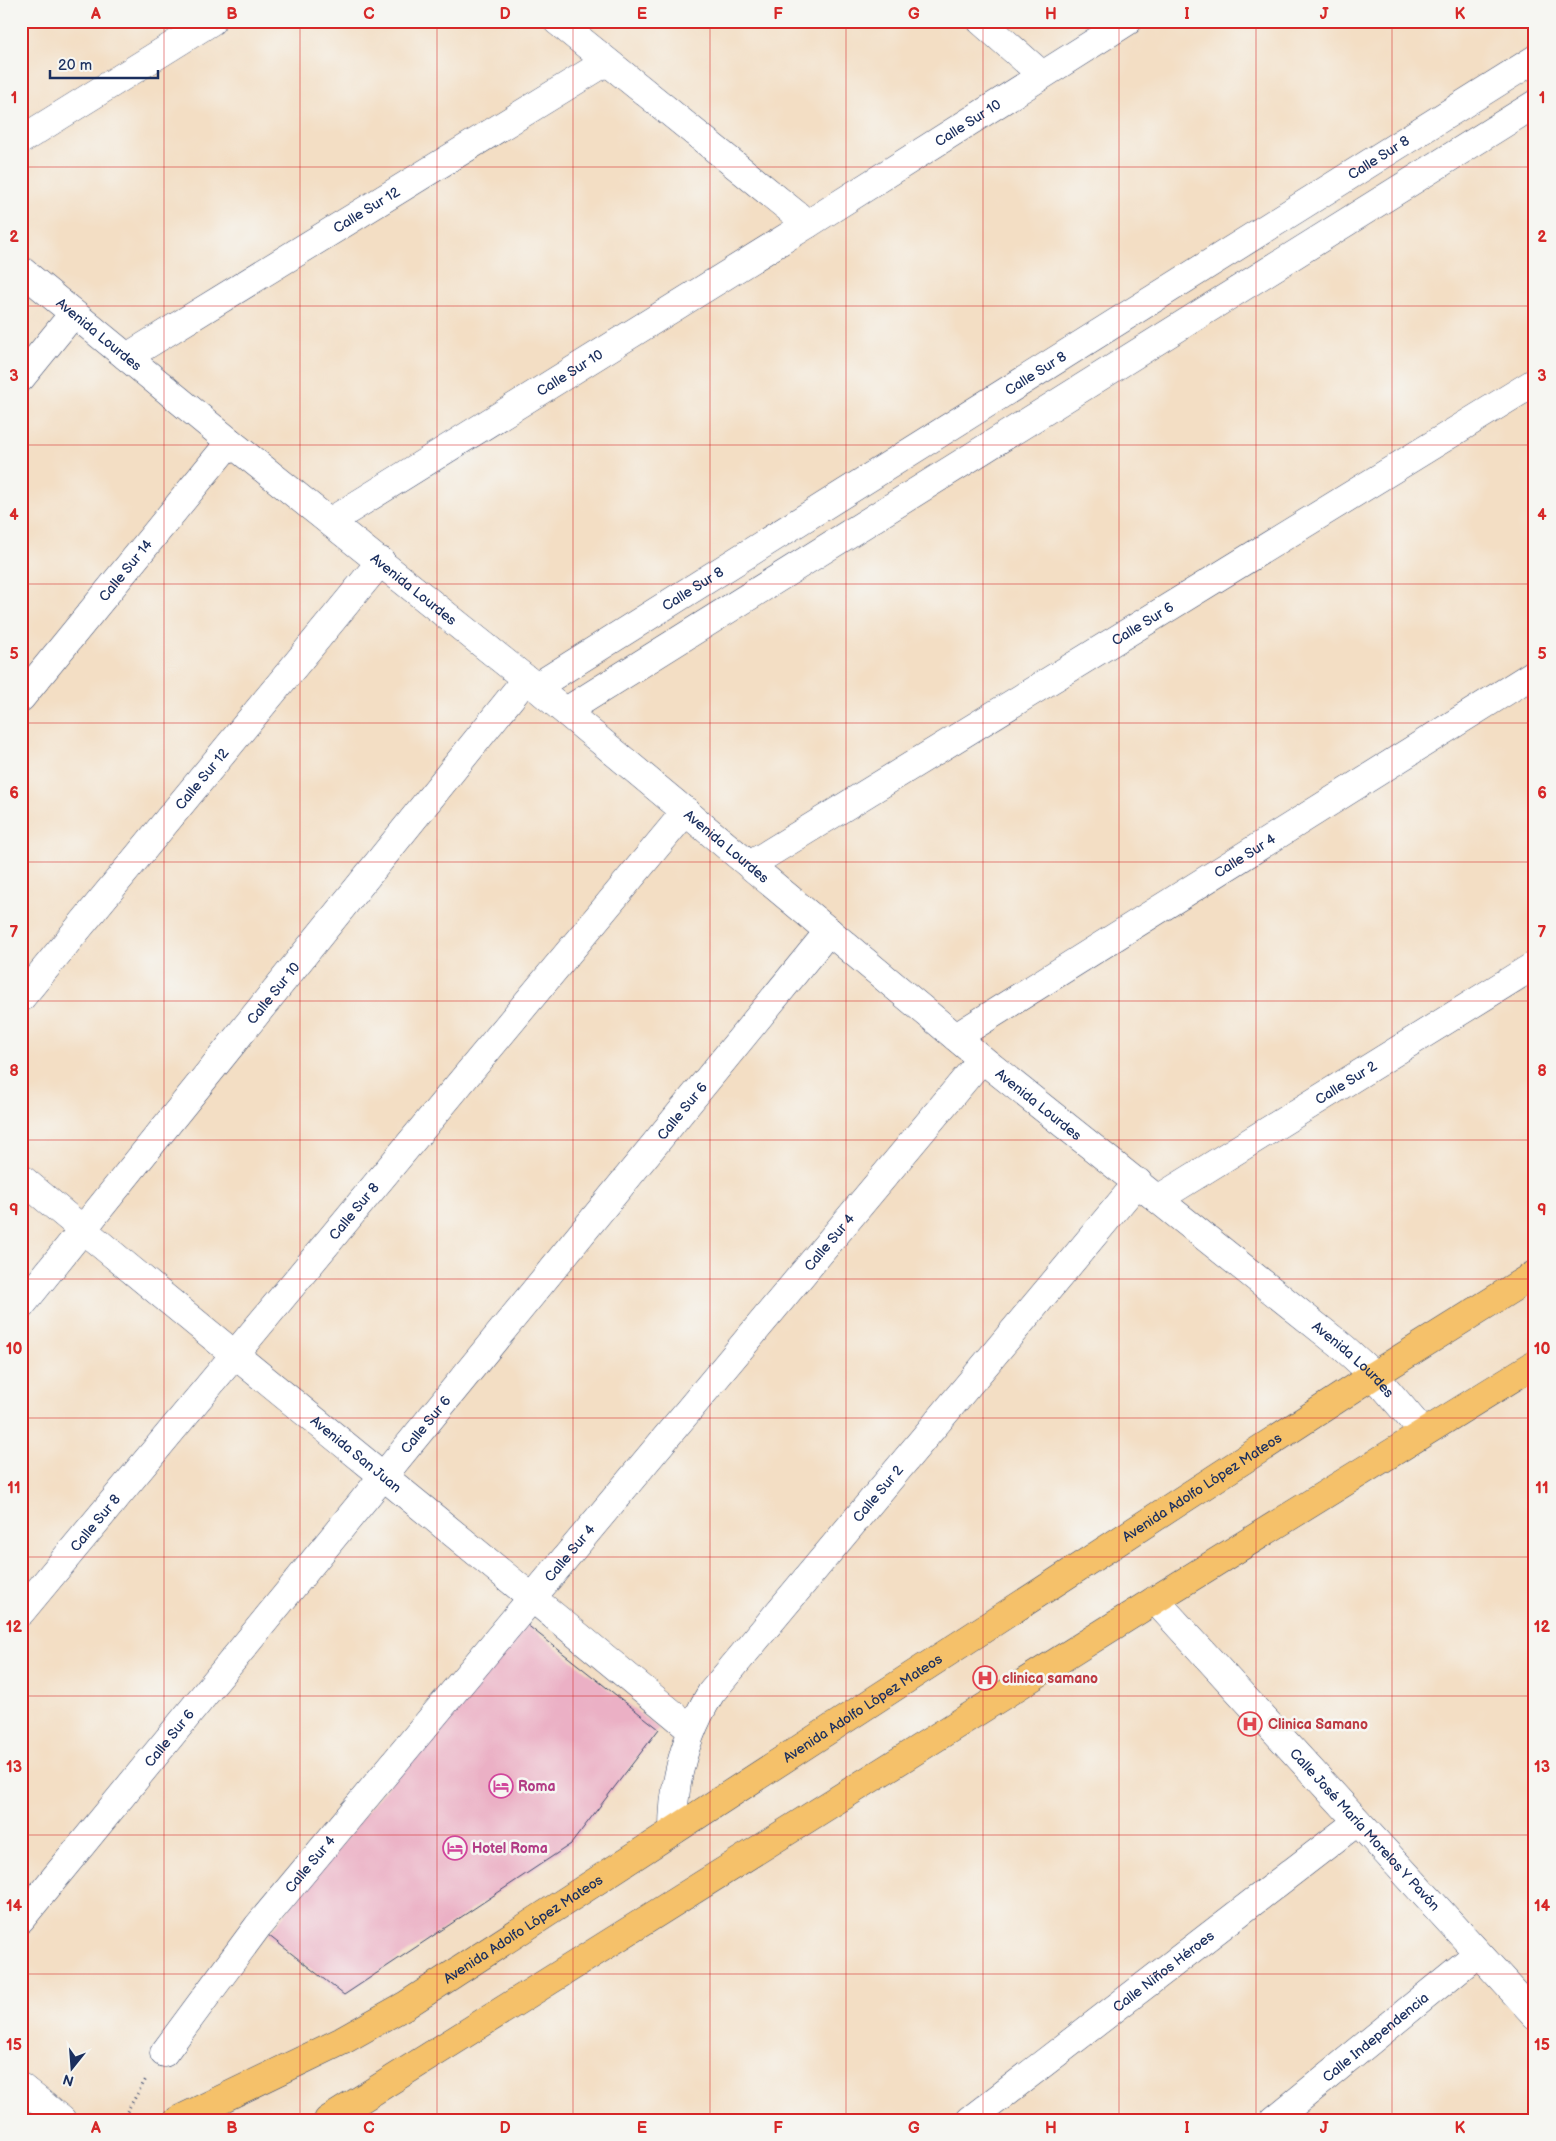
<svg xmlns="http://www.w3.org/2000/svg" width="1556" height="2141" viewBox="0 0 1556 2141" font-family="'Balsamiq Sans',sans-serif">
  <style>
    .building { fill: #ebb0c5 }
    .lines { fill: none; stroke-linecap: round; stroke-linejoin: round }
    .minor-casing { stroke: #3b496d; stroke-width: 29 }
    .tertiary-casing { stroke: #3b496d; stroke-width: 29 }
    .primary-casing { stroke: #3b496d; stroke-width: 29 }
    .path { stroke: #3b496d; stroke-width: 3; stroke-dasharray: 1 4; stroke-linecap: butt }
    .minor { stroke: #fff; stroke-width: 28 }
    .tertiary { stroke: #fff; stroke-width: 28 }
    .primary { stroke: #f5c16b; stroke-width: 28 }
    .grid { fill: none; stroke: #d62828; stroke-width: 1; stroke-opacity: 0.55 }
    .labels { text-anchor: middle; stroke-width: 5; stroke-linejoin: round; paint-order: stroke }
    .street-label { font-size: 14px; fill: #1b2f5e; stroke: #f6f6f2 }
    .health-label { font-size: 14px; font-weight: bold; fill: #be3a42; stroke: #f6f6f2; text-anchor: start }
    .hotel-label { font-size: 14px; font-weight: bold; fill: #b23c85; stroke: #f6f6f2; text-anchor: start }
    .neatline { fill: none; stroke: #d62828; stroke-width: 2 }
    .grid-label { font-size: 16px; text-anchor: middle; font-weight: bold; fill: #d62828 }
  </style>
  <rect width="100%" height="100%" fill="#f6f6f2"/>
  <filter id="ink" filterUnits="userSpaceOnUse"><feTurbulence type="fractalNoise" baseFrequency=".02" numOctaves="2"/><feDisplacementMap in="SourceGraphic" scale="10" xChannelSelector="R" yChannelSelector="G"/><feConvolveMatrix kernelMatrix="1 2 1 2 8 2 1 2 1" color-interpolation-filters="sRGB"/></filter>
  <filter id="wash" filterUnits="userSpaceOnUse"><feTurbulence type="fractalNoise" baseFrequency=".0096" numOctaves="4" result="noise"/><feDisplacementMap in="SourceGraphic" scale="20" xChannelSelector="R" yChannelSelector="G"/><feGaussianBlur stdDeviation="1.12" result="paint"/><feColorMatrix in="noise" values="0 0 0 0 0 0 0 0 0 0 0 0 0 0 0 0 0 1.4 0 .05"/><feComposite in="paint" operator="in"/></filter>
  <g filter="url(#wash)">
    <rect width="100%" height="100%" fill="#f3dec4"/>
    <g id="blocks">
      <path class="building" d="M 521,1620 L 659,1729 L 571,1844 L 344,1995 L 268,1935 Z"/>
    </g>
  </g>
  <g filter="url(#ink)">
    <use href="#blocks" fill-opacity="0" stroke="#3b496d" stroke-width="1"/>
    <g class="lines">
      <g class="minor-casing">
        <g id="minor">
          <path d="M 557,21 L 808,224"/>
          <path d="M 981,21 L 1041,74"/>
          <path d="M 21,140 L 212,21"/>
          <path id="s1" d="M 21,270 L 230,442 L 536,687 L 982,1059 L 1344,1348 L 1374,1375 L 1423,1432"/>
          <path id="s2" d="M 127,357 L 606,62"/>
          <path d="M 21,378 L 73,314"/>
          <path id="s3" d="M 331,521 L 808,224 L 1128,21"/>
          <path id="s4" d="M 536,687 L 1535,59"/>
          <path id="s5" d="M 21,698 L 230,442"/>
          <path d="M 566,711 L 1535,104"/>
          <path id="s6" d="M 750,865 L 1535,382"/>
          <path id="s7" d="M 21,998 L 381,561"/>
          <path id="s8" d="M 956,1037 L 1535,673"/>
          <path id="s9" d="M 21,1178 C 243,1364 469,1544 691,1729"/>
          <path id="s10" d="M 1158,1199 L 1535,965"/>
          <path id="s11" d="M 21,1306 L 526,679"/>
          <path id="s12" d="M 21,1612 L 686,811"/>
          <path id="s13" d="M 673,1831 C 673,1782 685,1735 711,1693 L 1138,1182"/>
          <path id="s14" d="M 21,1919 L 829,931"/>
          <path id="s15" d="M 164,2053 L 258,1926 L 982,1059"/>
          <path id="s16" d="M 970,2120 L 1357,1822"/>
          <path id="s17" d="M 1274,2120 L 1477,1954"/>
        </g>
      </g>
      <g class="tertiary-casing">
        <g id="tertiary">
          <path id="s18" d="M 1155,1600 L 1535,2015"/>
          <path d="M 21,2087 L 62,2120"/>
        </g>
      </g>
      <g class="primary-casing">
        <g id="primary">
          <path id="s19" d="M 178,2120 L 342,2041 L 406,2005 L 1374,1375 L 1535,1274"/>
          <path d="M 328,2120 L 1155,1600 L 1535,1364"/>
        </g>
      </g>
      <path class="path" d="M 122,2120 L 146,2079"/>
      <use href="#minor" class="minor"/>
      <use href="#tertiary" class="tertiary"/>
      <use href="#primary" class="primary"/>
    </g>
  </g>
  <path class="grid" d="M 164,21 L 164,2120M 300,21 L 300,2120M 437,21 L 437,2120M 573,21 L 573,2120M 710,21 L 710,2120M 846,21 L 846,2120M 983,21 L 983,2120M 1119,21 L 1119,2120M 1256,21 L 1256,2120M 1392,21 L 1392,2120M 21,167 L 1535,167M 21,306 L 1535,306M 21,445 L 1535,445M 21,584 L 1535,584M 21,723 L 1535,723M 21,862 L 1535,862M 21,1001 L 1535,1001M 21,1140 L 1535,1140M 21,1279 L 1535,1279M 21,1418 L 1535,1418M 21,1557 L 1535,1557M 21,1696 L 1535,1696M 21,1835 L 1535,1835M 21,1974 L 1535,1974"/>
  <defs>
    <g id="hospital-ring" transform="scale(1.25)"><circle r="9.5" fill="#f6f6f2" stroke="#e0444e" stroke-width="1.5"/><path d="M-5-5h3v3.5h4V-5h3V5h-3V1.5h-4V5h-3Z" fill="#e0444e"/></g>
    <g id="hotel-ring" transform="scale(1.25)"><circle r="9.5" fill="#f6f6f2" stroke="#d1479c" stroke-width="1.5"/><path d="M-6-4.5h1.5V1H6V5H4.5V3h-9V5H-6ZM-4 0a1.8 1.8 0 1 1 3.6 0ZM.5 0V-2.5h3Q6-2.5 6 0Z" fill="#d1479c"/></g>
  </defs>
  <g fill-rule="evenodd">
    <use href="#hospital-ring" x="985" y="1678"/>
    <use href="#hospital-ring" x="1250" y="1724"/>
    <use href="#hotel-ring" x="501" y="1786"/>
    <use href="#hotel-ring" x="455" y="1848"/>
  </g>
  <g class="labels">
    <g class="street-label">
      <text dy="5" stroke="none"><textPath href="#s3" startOffset="751">Calle Sur 10</textPath></text>
      <text dy="5" stroke="none"><textPath href="#s4" startOffset="995">Calle Sur 8</textPath></text>
      <text dy="5" stroke="none"><textPath href="#s2" startOffset="281">Calle Sur 12</textPath></text>
      <text dy="5" stroke="none"><textPath href="#s1" startOffset="101">Avenida Lourdes</textPath></text>
      <text dy="5" stroke="none"><textPath href="#s3" startOffset="281">Calle Sur 10</textPath></text>
      <text dy="5" stroke="none"><textPath href="#s4" startOffset="590">Calle Sur 8</textPath></text>
      <text dy="5" stroke="none"><textPath href="#s5" startOffset="165">Calle Sur 14</textPath></text>
      <text dy="5" stroke="none"><textPath href="#s1" startOffset="506">Avenida Lourdes</textPath></text>
      <text dy="5" stroke="none"><textPath href="#s4" startOffset="185">Calle Sur 8</textPath></text>
      <text dy="5" stroke="none"><textPath href="#s6" startOffset="461">Calle Sur 6</textPath></text>
      <text dy="5" stroke="none"><textPath href="#s7" startOffset="284">Calle Sur 12</textPath></text>
      <text dy="5" stroke="none"><textPath href="#s1" startOffset="911">Avenida Lourdes</textPath></text>
      <text dy="5" stroke="none"><textPath href="#s8" startOffset="341">Calle Sur 4</textPath></text>
      <text dy="5" stroke="none"><textPath href="#s11" startOffset="402">Calle Sur 10</textPath></text>
      <text dy="5" stroke="none"><textPath href="#s10" startOffset="221">Calle Sur 2</textPath></text>
      <text dy="5" stroke="none"><textPath href="#s1" startOffset="1316">Avenida Lourdes</textPath></text>
      <text dy="5" stroke="none"><textPath href="#s14" startOffset="1044">Calle Sur 6</textPath></text>
      <text dy="5" stroke="none"><textPath href="#s12" startOffset="521">Calle Sur 8</textPath></text>
      <text dy="5" stroke="none"><textPath href="#s15" startOffset="1049">Calle Sur 4</textPath></text>
      <text dy="5" stroke="none"><textPath href="#s1" startOffset="1721">Avenida Lourdes</textPath></text>
      <text dy="5" stroke="none"><textPath href="#s14" startOffset="639">Calle Sur 6</textPath></text>
      <text dy="5" stroke="none"><textPath href="#s9" startOffset="434">Avenida San Juan</textPath></text>
      <text dy="5" stroke="none"><textPath href="#s19" startOffset="1205">Avenida Adolfo López Mateos</textPath></text>
      <text dy="5" stroke="none"><textPath href="#s13" startOffset="405">Calle Sur 2</textPath></text>
      <text dy="5" stroke="none"><textPath href="#s12" startOffset="116">Calle Sur 8</textPath></text>
      <text dy="5" stroke="none"><textPath href="#s15" startOffset="644">Calle Sur 4</textPath></text>
      <text dy="5" stroke="none"><textPath href="#s19" startOffset="800">Avenida Adolfo López Mateos</textPath></text>
      <text dy="5" stroke="none"><textPath href="#s14" startOffset="234">Calle Sur 6</textPath></text>
      <text dy="5" stroke="none"><textPath href="#s18" startOffset="311">Calle José María Morelos Y Pavón</textPath></text>
      <text dy="5" stroke="none"><textPath href="#s15" startOffset="239">Calle Sur 4</textPath></text>
      <text dy="5" stroke="none"><textPath href="#s19" startOffset="395">Avenida Adolfo López Mateos</textPath></text>
      <text dy="5" stroke="none"><textPath href="#s16" startOffset="244">Calle Niños Héroes</textPath></text>
      <text dy="5" stroke="none"><textPath href="#s17" startOffset="131">Calle Independencia</textPath></text>
    </g>
    <g class="health-label">
      <text x="1002" y="1683">clinica samano</text>
      <text x="1268" y="1729">Clinica Samano</text>
    </g>
    <g class="hotel-label">
      <text x="518" y="1791">Roma</text>
      <text x="472" y="1853">Hotel Roma</text>
    </g>
  </g>
  <rect width="1556" height="2141" fill="none" stroke="#f6f6f2" stroke-width="55"/>
  <g transform="translate(72 2068) rotate(197)" stroke="#f6f6f2" stroke-width="4" paint-order="stroke">
  <path d="M0-4L9 19L0 12L-9 19Z" fill="#1b2f5e"/>
  <text y="-8" font-size="14" font-weight="bold" text-anchor="middle" fill="#1b2f5e">N</text>
  </g>
  <path d="M50 70v8h108v-8" fill="none" stroke="#1b2f5e" stroke-width="2.5"/>
  <text x="58" y="70" font-size="15" fill="#1b2f5e" stroke="#f6f6f2" stroke-width="4" paint-order="stroke">20 m</text>
  <rect x="28" y="28" width="1500" height="2086" class="neatline"/>
  <g class="grid-label">
    <text x="96" y="19">A</text>
    <text x="232" y="19">B</text>
    <text x="369" y="19">C</text>
    <text x="505" y="19">D</text>
    <text x="642" y="19">E</text>
    <text x="778" y="19">F</text>
    <text x="914" y="19">G</text>
    <text x="1051" y="19">H</text>
    <text x="1187" y="19">I</text>
    <text x="1324" y="19">J</text>
    <text x="1460" y="19">K</text>
    <text x="14" y="103">1</text>
    <text x="1542" y="103">1</text>
    <text x="14" y="242">2</text>
    <text x="1542" y="242">2</text>
    <text x="14" y="381">3</text>
    <text x="1542" y="381">3</text>
    <text x="14" y="520">4</text>
    <text x="1542" y="520">4</text>
    <text x="14" y="659">5</text>
    <text x="1542" y="659">5</text>
    <text x="14" y="798">6</text>
    <text x="1542" y="798">6</text>
    <text x="14" y="937">7</text>
    <text x="1542" y="937">7</text>
    <text x="14" y="1076">8</text>
    <text x="1542" y="1076">8</text>
    <text x="14" y="1215">9</text>
    <text x="1542" y="1215">9</text>
    <text x="14" y="1354">10</text>
    <text x="1542" y="1354">10</text>
    <text x="14" y="1493">11</text>
    <text x="1542" y="1493">11</text>
    <text x="14" y="1632">12</text>
    <text x="1542" y="1632">12</text>
    <text x="14" y="1772">13</text>
    <text x="1542" y="1772">13</text>
    <text x="14" y="1911">14</text>
    <text x="1542" y="1911">14</text>
    <text x="14" y="2050">15</text>
    <text x="1542" y="2050">15</text>
    <text x="96" y="2133">A</text>
    <text x="232" y="2133">B</text>
    <text x="369" y="2133">C</text>
    <text x="505" y="2133">D</text>
    <text x="642" y="2133">E</text>
    <text x="778" y="2133">F</text>
    <text x="914" y="2133">G</text>
    <text x="1051" y="2133">H</text>
    <text x="1187" y="2133">I</text>
    <text x="1324" y="2133">J</text>
    <text x="1460" y="2133">K</text>
  </g>
</svg>
